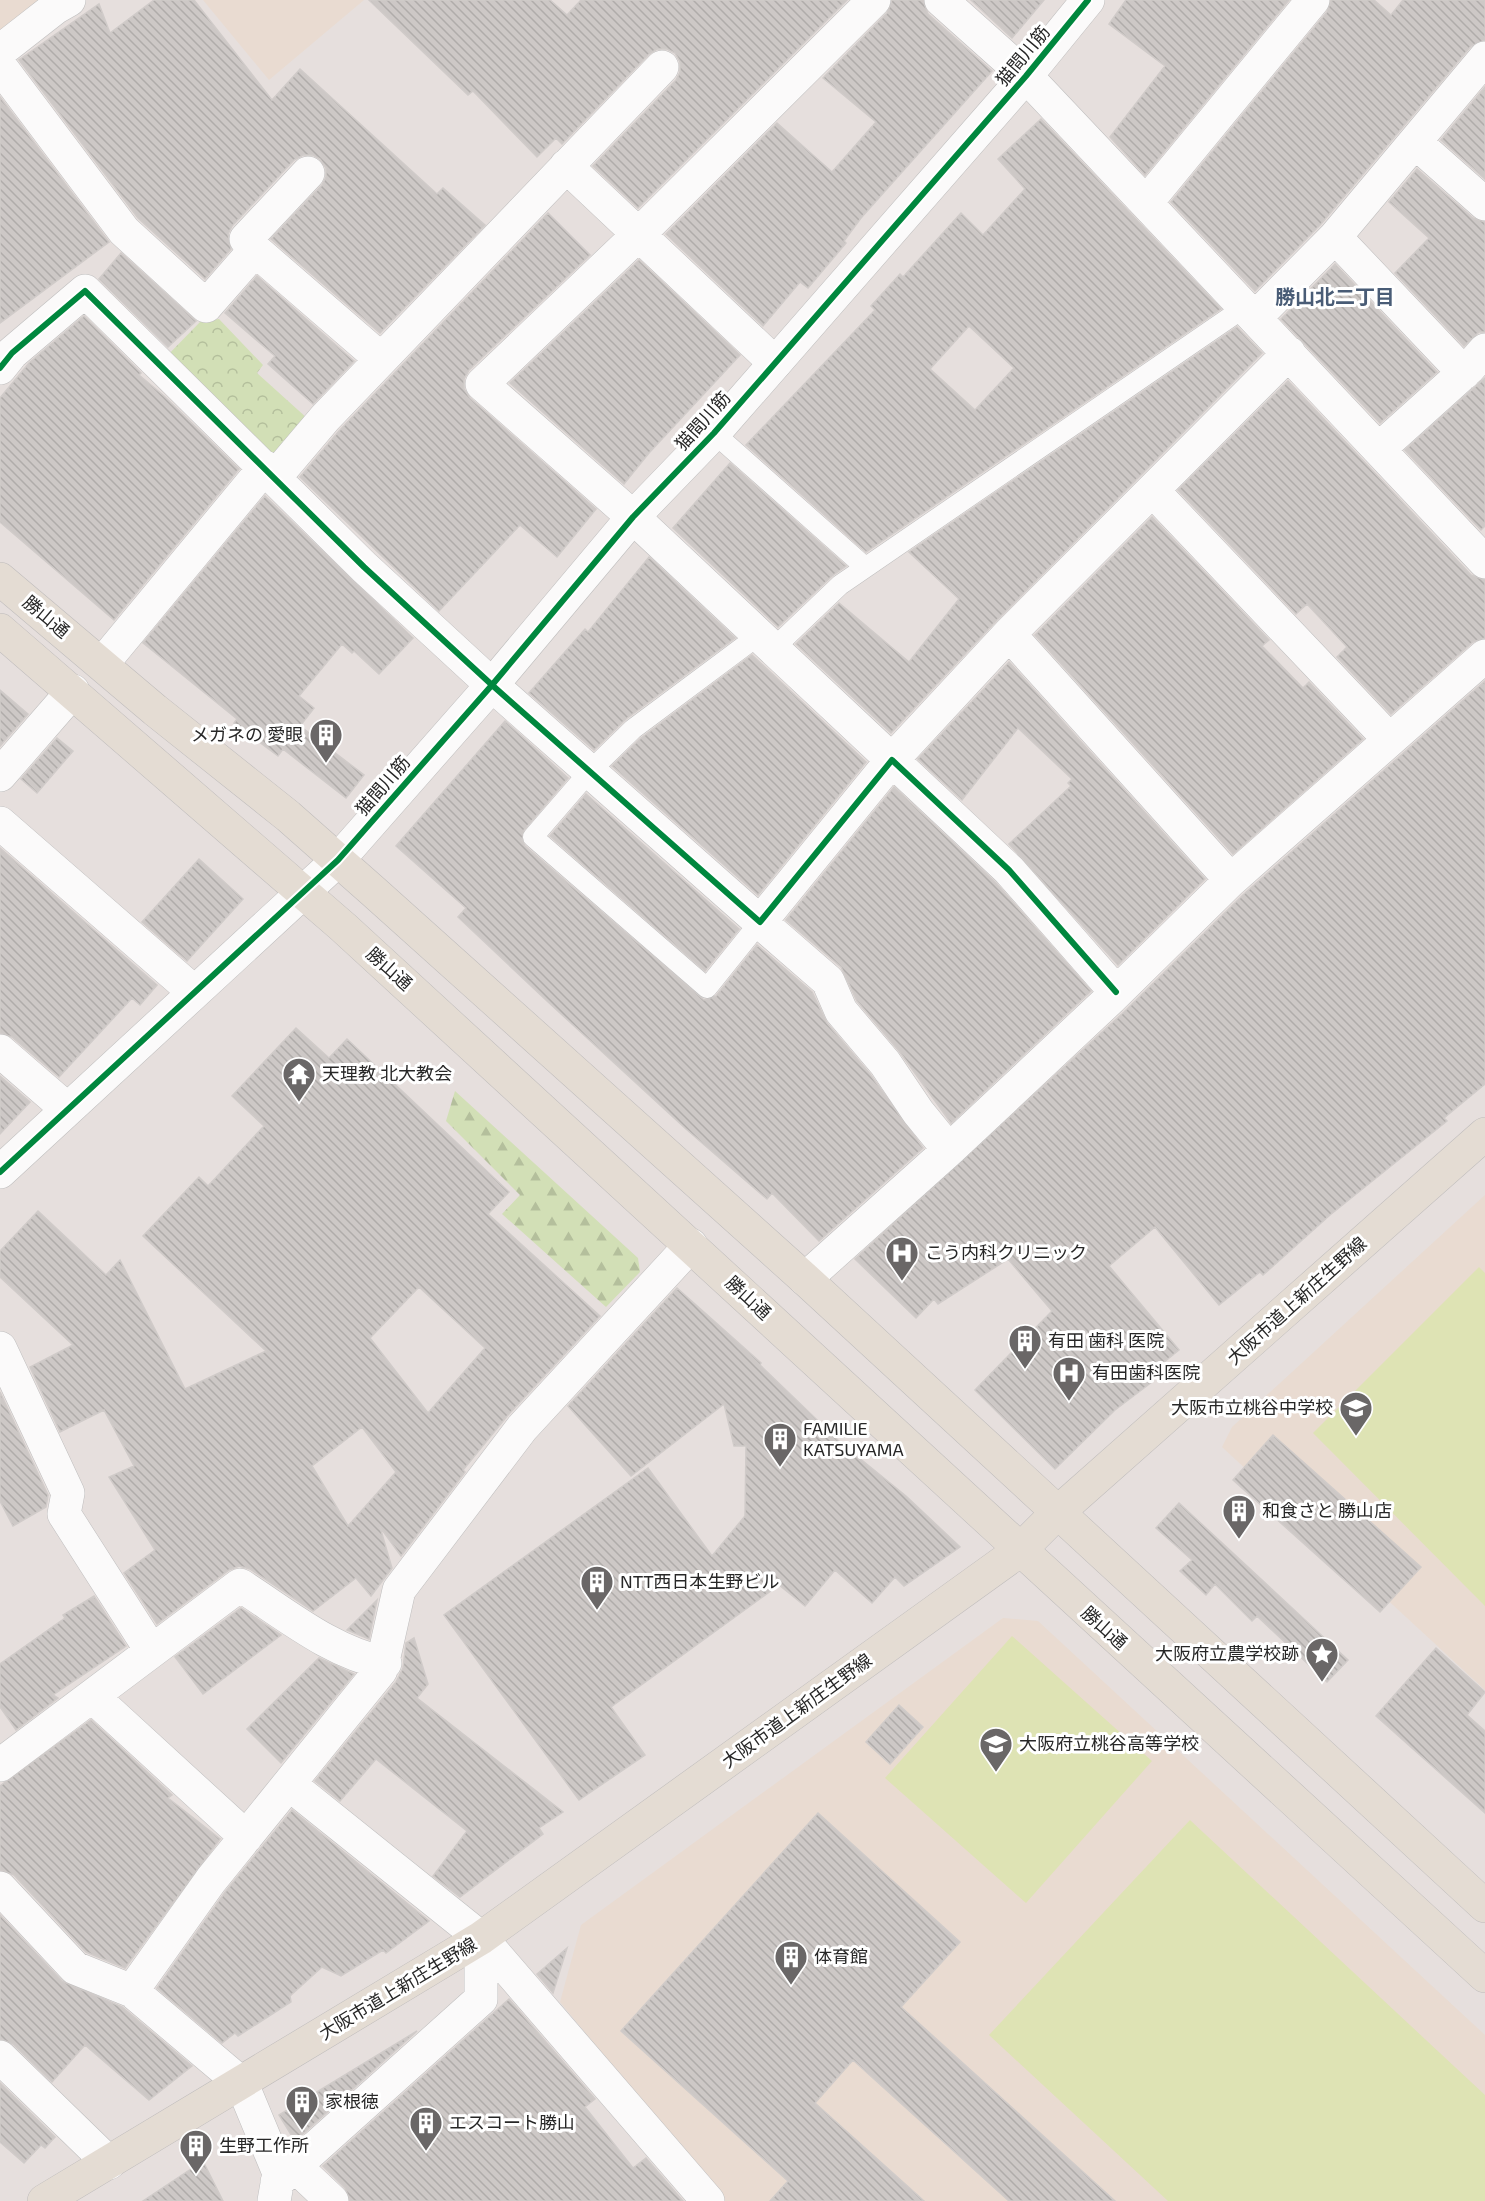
<svg xmlns="http://www.w3.org/2000/svg" width="1485" height="2201" viewBox="0 0 1485 2201" font-family="'Exo 2','Noto Sans JP',sans-serif">
  <style>
    .education { fill: #e9dbd1 }
    .forest { fill: url(#forest-firs) }
    .park { fill: url(#park-crowns) }
    .pitch { fill: #dee3b4 }
    .building { fill: url(#building-back-hatch); stroke: #d0cbc9; stroke-width: 1.5; fill-rule: evenodd }
    .lines { fill: none; stroke-linecap: round; stroke-linejoin: round }
    .lane-casing { stroke: #bfbebe; stroke-width: 21 }
    .street-casing { stroke: #bfbebe; stroke-width: 34 }
    .secondary-casing { stroke: #bfbebe; stroke-width: 34 }
    .primary-casing { stroke: #bfbcbc; stroke-width: 34 }
    .lane { stroke: #fbfafa; stroke-width: 20 }
    .street { stroke: #fbfafa; stroke-width: 33 }
    .secondary { stroke: #fbfafa; stroke-width: 33 }
    .primary { stroke: #e4dcd3; stroke-width: 33 }
    .cycleway-casing { stroke: #fff; stroke-width: 10 }
    .cycleway { stroke: #00873e; stroke-width: 6 }
    .labels { text-anchor: middle; stroke-width: 6; stroke-linejoin: round; paint-order: stroke }
    .street-label { font-size: 18px; fill: #272727; stroke: #fff }
    .poi-label { font-size: 18px; fill: #272727; stroke: #fff; text-anchor: start }
    .neighbourhood-label { font-size: 20px; font-weight: bold; fill: #495c76; stroke: #fff }
  </style>
  <defs>
    <pattern id="forest-firs" width="22" height="20" patternUnits="userSpaceOnUse" patternTransform="scale(1.5)"><rect width="22" height="20" fill="#d2dfb6"/><path d="M5 1l3.5 6h-7zM16 11l3.5 6h-7z" fill="#b4bf9c"/></pattern>
    <pattern id="park-crowns" width="20" height="18" patternUnits="userSpaceOnUse" patternTransform="scale(1.5)"><rect width="20" height="18" fill="#d2dfb6"/><path d="M2 6a3 3 0 1 1 6 0M12 15a3 3 0 1 1 6 0" fill="none" stroke="#b4bf9c"/></pattern>
    <pattern id="building-back-hatch" width="6" height="6" patternUnits="userSpaceOnUse" patternTransform="scale(1.5)"><rect width="6" height="6" fill="#cdc8c6"/><path d="M-1 5l2 2M0 0l6 6M5-1l2 2" fill="none" stroke="#b0acaa"/></pattern>
  </defs>
  <rect width="100%" height="100%" fill="#e6dfdd"/>
  <path class="education" d="M 0,0 L 44,0 L 0,37 Z
    M 203,0 L 364,0 L 269,80 Z
    M 1485,1195 L 1485,1690 L 1222,1447 L 1232,1427 Z
    M 1003,1618 L 1038,1621 L 1485,2035 L 1485,2201 L 723,2201 L 560,2002 L 581,1925 Z"/>
  <path class="forest" d="M 455,1091 L 638,1258 L 640,1272 L 606,1307 L 502,1214 L 520,1195 L 446,1121 Z"/>
  <path class="park" d="M 219,319 L 263,365 L 257,373 L 308,419 L 265,465 L 163,360 L 200,322 Z"/>
  <path class="pitch" d="M 1479,1267 L 1485,1273 L 1485,1606 L 1313,1433 Z
    M 1012,1636 L 1152,1761 L 1026,1903 L 885,1778 Z
    M 1190,1820 L 1485,2095 L 1485,2201 L 1168,2201 L 989,2035 Z"/>
  <path class="building" d="M 154,0 L 194,0 L 272,100 L 300,69 L 437,194 L 443,188 L 485,225 L 380,333 L 271,239 L 322,185 L 326,177 L 326,168 L 320,159 L 313,155 L 303,155 L 294,160 L 232,226 L 228,234 L 231,249 L 205,279 L 138,218 L 19,60 L 99,4 L 110,33 Z
    M 369,0 L 550,0 L 567,15 L 581,0 L 847,0 L 638,208 L 593,166 L 676,80 L 680,72 L 680,62 L 675,53 L 667,49 L 657,49 L 649,54 L 562,144 L 556,138 L 537,157 L 473,91 L 468,95 Z
    M 892,0 L 923,0 L 928,14 L 992,71 L 861,218 L 844,241 L 846,243 L 808,288 L 800,282 L 763,326 L 666,234 L 777,123 L 832,172 L 876,122 L 823,78 L 887,13 Z
    M 971,0 L 1044,0 L 1012,38 Z
    M 1126,0 L 1289,0 L 1145,175 L 1110,137 L 1165,66 L 1109,24 Z
    M 1331,0 L 1374,0 L 1391,15 L 1403,0 L 1485,0 L 1485,40 L 1471,46 L 1321,224 L 1255,291 L 1171,202 L 1327,12 Z
    M 1485,87 L 1485,179 L 1441,140 Z
    M 0,97 L 109,242 L 0,323 Z
    M 1041,119 L 1221,309 L 866,552 L 746,445 L 875,310 L 871,306 L 900,274 L 903,277 L 961,213 L 983,235 L 1025,189 L 998,159 ZM 969,326 L 1014,368 L 975,410 L 930,369 Z
    M 1417,169 L 1473,218 L 1485,222 L 1485,332 L 1479,332 L 1464,346 L 1395,273 L 1429,238 L 1389,202 Z
    M 548,213 L 590,255 L 469,370 L 464,379 L 464,389 L 470,398 L 596,509 L 557,557 L 520,525 L 439,611 L 300,477 L 339,431 Z
    M 121,253 L 196,321 L 168,347 L 99,279 Z
    M 639,260 L 740,355 L 649,453 L 624,484 L 510,383 Z
    M 1335,264 L 1437,372 L 1380,423 L 1281,319 Z
    M 257,276 L 354,361 L 313,404 L 268,364 L 275,356 L 225,313 Z
    M 84,316 L 141,373 L 139,375 L 164,396 L 239,469 L 114,620 L 0,522 L 0,398 L 29,363 Z
    M 1237,327 L 1262,353 L 996,621 L 891,733 L 796,644 L 839,603 L 909,662 L 959,599 L 909,552 Z
    M 1485,378 L 1485,526 L 1481,530 L 1405,450 Z
    M 1288,381 L 1471,575 L 1485,580 L 1485,638 L 1473,642 L 1391,714 L 1337,657 L 1347,647 L 1307,604 L 1296,614 L 1178,490 Z
    M 730,463 L 846,566 L 832,576 L 778,627 L 673,528 Z
    M 265,496 L 413,638 L 379,674 L 354,651 L 352,653 L 342,644 L 299,696 L 314,708 L 300,726 L 364,775 L 346,798 L 283,749 L 278,756 L 234,723 L 237,719 L 143,643 Z
    M 1152,517 L 1269,640 L 1262,646 L 1303,688 L 1309,682 L 1363,739 L 1233,854 L 1035,635 Z
    M 649,557 L 735,638 L 626,719 L 594,750 L 529,693 L 585,629 L 588,632 Z
    M 752,655 L 866,762 L 758,895 L 612,766 L 641,738 Z
    M 1009,662 L 1205,879 L 1118,965 L 1009,844 L 1071,786 L 1068,783 L 1072,779 L 1018,728 L 962,800 L 918,759 Z
    M 1485,681 L 1485,1084 L 1444,1118 L 1447,1121 L 1330,1215 L 1263,1275 L 1260,1272 L 1219,1305 L 1155,1227 L 1109,1266 L 1179,1350 L 1147,1376 L 1152,1382 L 1115,1410 L 1055,1469 L 975,1390 L 1052,1311 L 1008,1259 L 938,1304 L 934,1299 L 916,1318 L 855,1259 L 1124,1012 L 1244,894 Z
    M 0,690 L 28,714 L 0,746 Z
    M 505,721 L 568,778 L 524,830 L 522,840 L 525,846 L 704,1000 L 716,996 L 757,945 L 812,992 L 827,1023 L 870,1074 L 923,1148 L 819,1241 L 772,1193 L 767,1199 L 686,1129 L 547,1001 L 458,917 L 466,908 L 396,846 Z
    M 57,738 L 73,751 L 37,793 L 21,779 Z
    M 894,787 L 996,883 L 1091,991 L 951,1123 L 899,1051 L 857,1001 L 841,967 L 786,920 Z
    M 586,794 L 739,929 L 705,971 L 550,836 Z
    M 0,848 L 157,985 L 140,1005 L 132,998 L 59,1077 L 12,1037 L 0,1033 Z
    M 199,859 L 243,899 L 187,961 L 142,922 Z
    M 296,1028 L 329,1058 L 347,1039 L 509,1192 L 488,1214 L 600,1316 L 508,1415 L 463,1470 L 465,1472 L 401,1556 L 380,1527 L 392,1568 L 371,1596 L 356,1578 L 313,1611 L 250,1569 L 239,1566 L 229,1570 L 157,1624 L 124,1573 L 155,1550 L 109,1477 L 134,1466 L 104,1410 L 60,1432 L 30,1367 L 73,1345 L 0,1277 L 0,1251 L 38,1211 L 106,1275 L 120,1260 L 185,1389 L 266,1351 L 143,1236 L 199,1177 L 208,1186 L 264,1126 L 232,1096 ZM 419,1287 L 485,1348 L 428,1413 L 370,1338 ZM 362,1427 L 396,1472 L 348,1526 L 312,1466 Z
    M 0,1076 L 30,1102 L 0,1134 Z
    M 677,1288 L 761,1363 L 760,1365 L 842,1444 L 906,1496 L 960,1547 L 904,1586 L 895,1577 L 872,1603 L 835,1570 L 805,1606 L 779,1585 L 611,1707 L 645,1755 L 579,1800 L 444,1615 L 648,1468 L 712,1556 L 745,1516 L 746,1446 L 734,1446 L 724,1404 L 631,1476 L 568,1406 Z
    M 0,1392 L 48,1495 L 46,1507 L 13,1526 L 0,1501 Z
    M 1273,1435 L 1421,1567 L 1380,1612 L 1233,1480 Z
    M 1179,1503 L 1348,1660 L 1327,1682 L 1257,1616 L 1252,1621 L 1215,1584 L 1206,1595 L 1180,1571 L 1192,1560 L 1156,1528 Z
    M 94,1596 L 126,1646 L 53,1695 L 58,1698 L 16,1730 L 0,1707 L 0,1664 L 65,1618 L 63,1615 Z
    M 377,1600 L 369,1639 L 347,1630 Z
    M 241,1608 L 281,1635 L 203,1694 L 175,1657 Z
    M 414,1638 L 428,1684 L 417,1698 L 563,1812 L 539,1828 L 543,1834 L 460,1897 L 433,1876 L 467,1831 L 376,1759 L 340,1801 L 315,1781 L 396,1682 L 403,1668 L 406,1643 Z
    M 1436,1648 L 1485,1692 L 1467,1715 L 1485,1731 L 1485,1813 L 1376,1716 Z
    M 319,1658 L 354,1674 L 281,1763 L 247,1729 Z
    M 899,1705 L 923,1727 L 890,1764 L 866,1742 Z
    M 91,1720 L 172,1795 L 168,1798 L 220,1839 L 125,1968 L 86,1952 L 14,1875 L 0,1870 L 0,1786 Z
    M 292,1810 L 429,1921 L 386,1953 L 383,1950 L 341,1976 L 322,1967 L 290,1996 L 291,2002 L 238,2036 L 235,2033 L 222,2043 L 157,1988 L 226,1891 Z
    M 818,1813 L 960,1942 L 901,2007 L 1115,2201 L 1009,2201 L 853,2060 L 815,2103 L 924,2201 L 770,2201 L 788,2181 L 621,2031 Z
    M 0,1915 L 62,1981 L 122,2007 L 192,2066 L 149,2100 L 85,2045 L 52,2082 L 13,2044 L 0,2039 Z
    M 567,1948 L 553,1993 L 537,1974 Z
    M 509,1999 L 595,2099 L 585,2107 L 633,2168 L 646,2158 L 683,2201 L 350,2201 L 345,2188 L 323,2166 Z
    M 417,2031 L 295,2141 L 279,2115 Z
    M 0,2083 L 55,2137 L 45,2148 L 41,2145 L 24,2163 L 0,2142 Z
    M 203,2161 L 223,2201 L 143,2201 Z"/>
  <g class="lines">
    <g class="lane-casing">
      <path id="lane" d="M 714,433 L 865,567
        M 759,635 L 633,729 L 590,771 L 533,837 L 707,988 L 760,922
        M 773,649 L 840,585 L 1245,307"/>
    </g>
    <g class="street-casing">
      <path id="street" d="M 874,0 L 639,234 L 482,384 L 633,517 L 892,760 L 1009,634
        M 941,0 L 1026,76 L 1485,562
        M 0,51 L 55,8 L 69,0
        M 0,66 L 124,231 L 206,306 L 255,250 L 381,359
        M 1415,142 L 1485,204
        M 566,166 L 775,363
        M 1146,203 L 1313,0
        M 1335,237 L 1464,373
        M 255,250 L 246,239 L 308,173
        M 1255,318 L 1335,237 L 1485,58
        M 0,368 L 12,353 L 85,291 L 364,567 L 492,685 L 760,922 L 892,760 L 1009,870 L 1116,992
        M 1379,449 L 1469,368 L 1485,350
        M 275,477 L 325,418 L 662,67
        M 1154,492 L 1389,739
        M 102,664 L 265,467
        M 0,775 L 73,691
        M 0,823 L 193,991
        M 1231,880 L 1009,634 L 1289,353
        M 760,922 L 828,981 L 841,1011 L 885,1063 L 918,1112 L 949,1150
        M 0,1051 L 67,1109
        M 805,1279 L 949,1150 L 1111,998 L 1231,880 L 1485,656
        M 0,1348 L 68,1493 L 64,1514 L 151,1650
        M 92,1696 L 246,1837
        M 0,1765 L 240,1585 C 284,1613 332,1653 385,1663
        M 289,1784 L 481,1938 L 708,2201
        M 0,1888 L 75,1968 L 132,1991 L 242,2084 L 279,2173 L 274,2201
        M 132,1991 L 211,1880 L 381,1670 L 399,1590 L 522,1428 L 691,1245
        M 0,2057 L 109,2163
        M 295,2166 L 332,2201
        M 277,2182 L 481,1999 L 481,1938"/>
    </g>
    <g class="secondary-casing">
      <path id="secondary" d="M 0,1172 L 338,860 L 492,685 L 633,517 L 714,433 L 1026,76 L 1088,0"/>
    </g>
    <g class="primary-casing">
      <path id="primary" d="M 0,579 L 155,710 L 288,816 L 374,892 L 805,1279 L 1485,1906
        M 0,630 L 343,927 L 1485,1976
        M 44,2201 L 481,1938 L 1019,1551 L 1057,1513 L 1485,1134"/>
    </g>
    <use href="#lane" class="lane"/>
    <use href="#street" class="street"/>
    <use href="#secondary" class="secondary"/>
    <use href="#primary" class="primary"/>
    <g class="cycleway-casing">
      <path id="cycleway" d="M 0,368 L 12,353 L 85,291 L 364,567 L 492,685 L 760,922 L 892,760 L 1009,870 L 1116,992
        M 0,1172 L 338,860 L 492,685 L 633,517 L 714,433 L 1026,76 L 1088,0"/>
    </g>
    <use href="#cycleway" class="cycleway"/>
  </g>
  <defs>
    <g id="building-pin" transform="scale(1.725)"><path d="M0 17L-7.5 6A9.5 9.5 0 1 1 7.5 6Z" fill="#6a6767" stroke="#fff"/><path d="M-4-6H4V6H1V3H-1V6H-4ZM-2.5-4.3h1.7v1.8h-1.7ZM.8-4.3h1.7v1.8H.8ZM-2.5-1h1.7V.8h-1.7ZM.8-1h1.7V.8H.8Z" fill="#fff"/></g>
    <g id="temple-pin" transform="scale(1.725)"><path d="M0 17L-7.5 6A9.5 9.5 0 1 1 7.5 6Z" fill="#6a6767" stroke="#fff"/><path d="M0-6L5-2H3V0L6.5 2.5H4V6H1.5V3h-3V6H-4V2.5H-6.5L-3 0V-2H-5Z" fill="#fff"/></g>
    <g id="hospital-pin" transform="scale(1.725)"><path d="M0 17L-7.5 6A9.5 9.5 0 1 1 7.5 6Z" fill="#6a6767" stroke="#fff"/><path d="M-5-5h3v3.5h4V-5h3V5h-3V1.5h-4V5h-3Z" fill="#fff"/></g>
    <g id="school-pin" transform="scale(1.725)"><path d="M0 17L-7.5 6A9.5 9.5 0 1 1 7.5 6Z" fill="#6a6767" stroke="#fff"/><path d="M0-5L7-2L0 1L-7-2ZM-4 1L0 2.5L4 1V4Q0 6-4 4Z" fill="#fff"/></g>
    <g id="sight-pin" transform="scale(1.725)"><path d="M0 17L-7.5 6A9.5 9.5 0 1 1 7.5 6Z" fill="#6a6767" stroke="#fff"/><path d="M0-6L1.8-2.2L6-1.7L2.9 1.2L3.7 5.4L0 3.3L-3.7 5.4L-2.9 1.2L-6-1.7L-1.8-2.2Z" fill="#fff"/></g>
  </defs>
  <g fill-rule="evenodd">
    <use href="#building-pin" x="326" y="735"/>
    <use href="#temple-pin" x="299" y="1074"/>
    <use href="#hospital-pin" x="902" y="1253"/>
    <use href="#building-pin" x="1025" y="1341"/>
    <use href="#hospital-pin" x="1069" y="1373"/>
    <use href="#school-pin" x="1356" y="1408"/>
    <use href="#building-pin" x="780" y="1439"/>
    <use href="#building-pin" x="1239" y="1511"/>
    <use href="#building-pin" x="597" y="1582"/>
    <use href="#sight-pin" x="1322" y="1654"/>
    <use href="#school-pin" x="996" y="1744"/>
    <use href="#building-pin" x="791" y="1957"/>
    <use href="#building-pin" x="302" y="2102"/>
    <use href="#building-pin" x="426" y="2123"/>
    <use href="#building-pin" x="196" y="2146"/>
  </g>
  <g class="labels">
    <g class="street-label">
      <text transform="translate(1023 56) rotate(-50)" y="6">猫間川筋</text>
      <text transform="translate(703 421) rotate(-48)" y="6">猫間川筋</text>
      <text transform="translate(46 617) rotate(40)" y="6">勝山通</text>
      <text transform="translate(383 786) rotate(-49)" y="6">猫間川筋</text>
      <text transform="translate(389 969) rotate(42)" y="6">勝山通</text>
      <text transform="translate(748 1298) rotate(43)" y="6">勝山通</text>
      <text transform="translate(1297 1301) rotate(-42)" y="6">大阪市道上新庄生野線</text>
      <text transform="translate(1104 1628) rotate(42)" y="6">勝山通</text>
      <text transform="translate(797 1711) rotate(-36)" y="6">大阪市道上新庄生野線</text>
      <text transform="translate(398 1989) rotate(-31)" y="6">大阪市道上新庄生野線</text>
    </g>
    <g class="poi-label">
      <text x="303" y="741" text-anchor="end">メガネの 愛眼</text>
      <text x="322" y="1080">天理教 北大教会</text>
      <text x="925" y="1259">こう内科クリニック</text>
      <text x="1048" y="1347">有田 歯科 医院</text>
      <text x="1092" y="1379">有田歯科医院</text>
      <text x="1333" y="1414" text-anchor="end">大阪市立桃谷中学校</text>
      <text x="803" y="1435">FAMILIE<tspan x="803" dy="21">KATSUYAMA</tspan></text>
      <text x="1262" y="1517">和食さと 勝山店</text>
      <text x="620" y="1588">NTT西日本生野ビル</text>
      <text x="1299" y="1660" text-anchor="end">大阪府立農学校跡</text>
      <text x="1019" y="1750">大阪府立桃谷高等学校</text>
      <text x="814" y="1963">体育館</text>
      <text x="325" y="2108">家根徳</text>
      <text x="449" y="2129">エスコート勝山</text>
      <text x="219" y="2152">生野工作所</text>
    </g>
    <g class="neighbourhood-label">
      <text x="1335" y="304">勝山北二丁目</text>
    </g>
  </g>
</svg>
